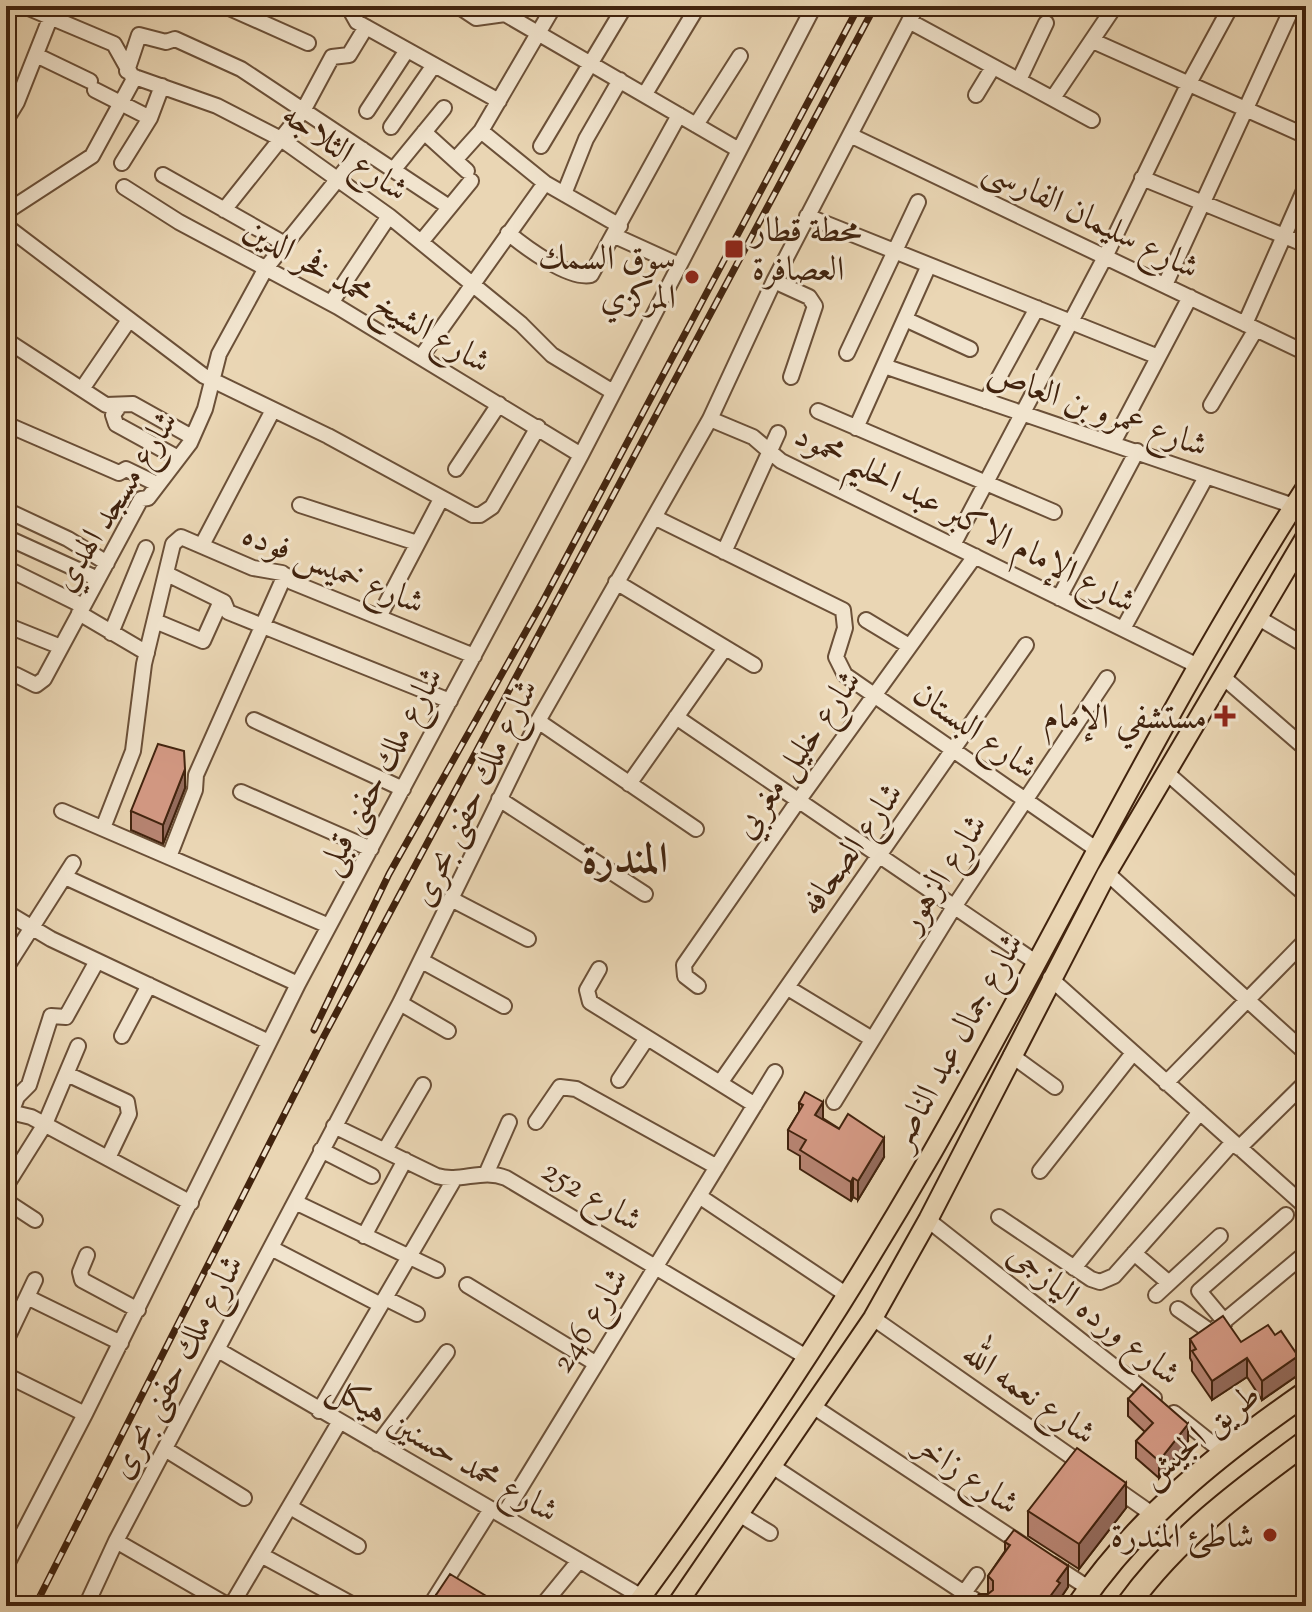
<svg xmlns="http://www.w3.org/2000/svg" width="1312" height="1612" viewBox="0 0 1312 1612" font-family="'Sorts Mill Goudy',Amiri,serif">
  <style>
    .lines { fill: none; stroke-linecap: round; stroke-linejoin: round }
    .minor-casing { stroke: #6b5038; stroke-width: 18 }
    .major-casing { stroke: #41230e; stroke-width: 22 }
    .highway-casing { stroke: #41230e; stroke-width: 26 }
    .minor { stroke: #f1e4ce; stroke-width: 14 }
    .major { stroke: #ead6b4; stroke-width: 18 }
    .highway { stroke: #ead6b4; stroke-width: 22 }
    .rail-casing { stroke: #41230e; stroke-width: 7 }
    .rail { stroke: #f1e4ce; stroke-width: 4; stroke-dasharray: 12; stroke-linecap: butt }
    .wall { fill: #b78472; stroke: #41230e; stroke-width: 2 }
    .shaded-wall { fill: #956c5d; stroke: #41230e; stroke-width: 2 }
    .building { fill: #d59a85; stroke: #41230e; stroke-width: 2 }
    .poi-dot { fill: #8f2418; stroke: #f1e4ce; stroke-width: 3 }
    .labels { text-anchor: middle; stroke-width: 6; stroke-linejoin: round; paint-order: stroke }
    .street-label { font-size: 34px; fill: #41230e; stroke: #f1e4ce }
    .poi-label { font-size: 34px; fill: #41230e; stroke: #f1e4ce; text-anchor: end }
    .district-label { font-size: 42px; font-weight: bold; fill: #41230e; stroke: #f1e4ce }
  </style>
  <rect width="100%" height="100%" fill="#ead6b4"/>
  <filter id="stains"><feTurbulence type="fractalNoise" baseFrequency=".0025" numOctaves="4"/><feColorMatrix values="0 0 0 0 .2 0 0 0 0 .09 0 0 0 0 .02 0 0 0 .5 -.17"/></filter>
  <radialGradient id="worn" r=".72"><stop offset=".6" stop-color="#630" stop-opacity="0"/><stop offset="1" stop-color="#630" stop-opacity=".3"/></radialGradient>
  <g class="lines">
    <g class="minor-casing">
      <path id="minor" d="M 24,6 L 114,44 L 132,76 L 217,106 L 281,139 L 389,216 L 521,324 L 552,355 L 613,392
        M 225,6 L 308,43
        M 348,6 L 357,22 L 499,101
        M 458,6 L 476,18 L 505,14 L 739,150
        M 909,21 L 1092,120
        M 1093,41 L 1306,136
        M 36,55 L 90,81
        M 127,71 L 139,35 L 166,42 L 175,39 L 241,69 L 449,207
        M 1019,80 L 1046,23
        M 95,90 L 150,118
        M 645,94 L 698,6
        M 976,95 L 993,67
        M 1053,98 L 1115,6
        M 367,111 L 407,50
        M 6,120 L 17,102 L 55,6
        M 696,125 L 740,56
        M 391,127 L 434,65
        M 481,131 L 545,183 L 620,226
        M 424,132 L 467,171
        M 852,136 L 1306,353
        M 541,146 L 625,6
        M 455,160 L 481,131 L 554,6
        M 122,163 L 150,118 L 162,86
        M 394,169 L 444,108
        M 163,175 L 285,244
        M 1142,178 L 1306,245
        M 124,187 L 179,222 L 338,307 L 581,455
        M 564,194 L 586,139 L 620,80
        M 224,210 L 303,111 L 332,57 L 349,55 L 366,27
        M 6,212 L 92,156 L 135,77
        M 807,216 L 1156,356
        M 6,226 L 204,376 L 328,436 L 473,515 L 480,515 L 492,507 L 538,427
        M 508,233 C 525,247 569,280 591,275 L 679,115
        M 615,236 L 679,265
        M 421,242 L 471,181
        M 774,281 L 809,297 L 815,306 L 791,377
        M 1165,285 L 1293,6
        M 331,303 L 389,216
        M 905,319 L 970,349
        M 1245,324 L 1306,186
        M 6,340 L 106,405 L 133,404 L 192,437
        M 847,353 L 918,202
        M 421,357 L 545,183
        M 884,366 L 1294,506
        M 6,373 L 8,369
        M 82,389 L 129,320
        M 986,401 L 1037,308
        M 120,405 L 113,415 L 116,424 L 178,458
        M 1211,405 L 1256,329
        M 818,411 L 1054,512
        M 710,419 L 753,437 L 781,461 L 1198,666
        M 6,424 L 119,473 L 126,469 L 157,484
        M 856,428 L 929,265
        M 1113,443 L 1190,297
        M 456,469 L 499,404
        M 300,505 L 417,543
        M 6,510 L 68,539 L 107,563
        M 654,517 L 843,610 L 845,628 L 836,657 L 845,675 L 1096,849
        M 6,537 L 98,579
        M 202,545 L 273,410
        M 953,545 L 1105,257 L 1188,85 L 1231,6
        M 724,552 L 778,433
        M 6,568 L 83,606
        M 167,574 L 224,602 L 228,612 L 450,701
        M 616,582 L 754,665
        M 1059,598 L 1137,451
        M 79,613 L 147,653
        M 379,617 L 441,499
        M 1257,617 L 1306,646
        M 866,620 L 909,646
        M 155,621 L 203,641 L 221,601
        M 6,625 L 61,647
        M 1123,629 L 1206,477
        M 111,633 L 146,548
        M 6,676 L 16,675 L 36,685 L 44,679 L 141,499 L 148,498 L 190,443 L 205,409 L 219,354 L 266,268 L 362,149
        M 1223,677 L 1306,749
        M 676,717 L 1034,961
        M 254,720 L 403,789
        M 538,721 L 696,829
        M 1167,773 L 1306,895
        M 629,784 L 725,648
        M 241,792 L 371,849
        M 499,799 L 645,894
        M 62,811 L 329,926
        M 103,828 L 133,751 L 144,664 L 173,544 L 181,537 L 253,568 L 282,573 L 292,582 L 474,656
        M 169,857 L 195,790 L 196,775 L 285,575
        M 1107,873 L 1306,1053
        M 65,877 L 298,984
        M 453,900 L 528,939
        M 6,912 L 51,939 L 269,1042
        M 422,961 L 504,1006
        M 6,968 L 73,863
        M 599,969 L 587,990 L 590,1002 L 755,1105
        M 1050,978 L 1306,1207
        M 698,986 L 685,976 L 684,965 L 798,801 L 975,556
        M 788,988 L 872,1039
        M 400,1003 L 448,1031
        M 122,1036 L 149,985
        M 1011,1055 L 1055,1087
        M 67,1074 L 127,1102 L 129,1114 L 108,1158
        M 619,1080 L 647,1038
        M 720,1083 L 1026,645
        M 1166,1083 L 1306,940
        M 834,1102 L 954,907 L 1107,678
        M 6,1111 L 31,1117 L 191,1203
        M 11,1113 L 17,1097 L 29,1085 L 51,1016 L 66,1017 L 97,961
        M 536,1122 L 560,1087 L 576,1089 L 717,1167
        M 334,1126 L 437,1176 C 461,1183 482,1168 506,1178 L 808,1358
        M 1239,1148 L 1306,1082
        M 321,1150 L 372,1176
        M 385,1150 L 423,1085
        M 1040,1171 L 1133,1053
        M 487,1172 L 509,1122
        M 6,1186 L 45,1124 L 78,1046
        M 699,1196 L 847,1295
        M 6,1201 L 35,1220
        M 295,1202 L 437,1270
        M 999,1217 L 1091,1279 L 1100,1282 L 1114,1276 L 1233,1142
        M 928,1220 L 1154,1398
        M 364,1236 L 405,1160
        M 271,1248 L 381,1305
        M 1134,1253 L 1169,1283
        M 87,1255 L 80,1272 L 82,1280 L 138,1310
        M 1074,1268 L 1200,1112
        M 467,1285 L 595,1363
        M 1156,1295 L 1220,1236
        M 27,1297 L 121,1343
        M 385,1298 L 417,1314
        M 1178,1309 L 1211,1332 L 1306,1253
        M 873,1318 L 1086,1467
        M 1225,1322 L 1199,1291 L 1286,1215
        M 6,1341 L 35,1280
        M 218,1350 L 642,1597
        M 6,1375 L 85,1414
        M 814,1407 L 1023,1545
        M 319,1411 L 455,1178
        M 1174,1413 L 1224,1453
        M 378,1444 L 447,1352
        M 165,1449 L 244,1498
        M 772,1466 L 984,1606
        M 1112,1486 L 1152,1514
        M 290,1507 L 358,1546
        M 739,1514 L 770,1533
        M 503,1516 L 775,1072
        M 116,1541 L 229,1606
        M 261,1555 L 355,1606
        M 1053,1565 L 1090,1589
        M 6,1566 L 85,1414 L 298,984 L 581,455 L 814,6
        M 964,1593 L 977,1575
        M 86,1606 L 116,1541 L 400,1003 L 538,721 L 710,419 L 774,281 L 917,6
        M 231,1606 L 340,1421
        M 430,1606 L 491,1509
        M 542,1606 L 578,1562"/>
    </g>
    <g class="major-casing">
      <path id="major" d="M 635,1606 C 742,1460 843,1308 933,1151 C 1059,930 1168,701 1306,487
        M 676,1606 L 873,1318 L 928,1220 L 1107,873 L 1306,536"/>
    </g>
    <g class="highway-casing">
      <path id="highway" d="M 1078,1606 C 1139,1517 1218,1454 1306,1393
        M 1127,1606 C 1176,1538 1239,1491 1306,1442"/>
    </g>
    <use href="#minor" class="minor"/>
    <use href="#major" class="major"/>
    <use href="#highway" class="highway"/>
    <g class="rail-casing">
      <path id="rail" d="M 314,1030 L 389,874 L 543,601 L 859,6
        M 35,1606 L 324,1036 L 875,6"/>
    </g>
    <use href="#rail" class="rail"/>
  </g>
  <path class="wall" d="M 185,788 L 163,844 L 131,830 L 131,811 Z
    M 799,1103 L 884,1157 L 858,1200 L 853,1197 L 851,1201 L 800,1169 L 800,1156 L 788,1149 L 788,1130 L 799,1112 Z
    M 1306,1303 L 1306,1324 L 1305,1323 L 1305,1304 Z
    M 1190,1339 L 1241,1342 L 1298,1375 L 1262,1400 L 1247,1377 L 1212,1400 L 1192,1371 L 1192,1362 L 1190,1358 Z
    M 1128,1399 L 1188,1441 L 1159,1478 L 1136,1458 L 1136,1441 L 1145,1432 L 1128,1416 Z
    M 1126,1508 L 1079,1569 L 1028,1536 L 1028,1511 Z
    M 1005,1542 L 1068,1587 L 1060,1599 L 1058,1606 L 970,1606 L 988,1594 L 988,1576 L 1005,1551 Z
    M 436,1595 L 501,1606 L 436,1606 Z"/>
  <path class="shaded-wall" d="M 185,769 L 185,788 L 163,844 L 163,825 Z
    M 823,1102 L 823,1121 L 815,1115 Z
    M 884,1138 L 884,1157 L 858,1200 L 858,1181 Z
    M 853,1178 L 853,1197 L 851,1201 L 851,1182 Z
    M 1298,1356 L 1298,1375 L 1262,1400 L 1262,1381 Z
    M 1247,1358 L 1247,1377 L 1212,1400 L 1212,1381 Z
    M 1188,1424 L 1188,1441 L 1159,1478 L 1159,1461 Z
    M 1126,1483 L 1126,1508 L 1079,1569 L 1079,1544 Z
    M 1068,1566 L 1068,1587 L 1060,1599 L 1060,1604 L 1058,1606 L 1043,1606 L 1057,1581 Z"/>
  <path class="building" d="M 158,744 L 184,751 L 185,769 L 163,825 L 131,811 Z
    M 805,1092 L 823,1102 L 815,1115 L 839,1129 L 848,1114 L 884,1138 L 858,1181 L 853,1178 L 851,1182 L 800,1150 L 806,1140 L 788,1130 L 803,1105 L 799,1103 Z
    M 1223,1316 L 1241,1342 L 1268,1325 L 1275,1335 L 1281,1331 L 1298,1356 L 1262,1381 L 1247,1358 L 1212,1381 L 1192,1351 L 1196,1349 L 1190,1339 Z
    M 1142,1384 L 1188,1424 L 1159,1461 L 1136,1441 L 1153,1423 L 1128,1399 Z
    M 1077,1448 L 1126,1483 L 1079,1544 L 1028,1511 Z
    M 1014,1530 L 1068,1566 L 1057,1581 L 1060,1583 L 1043,1606 L 970,1606 L 979,1594 L 988,1594 L 993,1590 L 993,1581 L 988,1576 L 1010,1545 L 1005,1542 Z
    M 450,1574 L 501,1605 L 501,1606 L 455,1606 L 436,1595 Z
    M 880,1599 L 891,1606 L 876,1606 Z"/>
  <g class="poi-dot">
    <rect x="724" y="239" width="20" height="20" rx="4"/>
    <circle cx="692" cy="277" r="8"/>
    <path d="M1221 704h8v8h8v8h-8v8h-8v-8h-8v-8h8z"/>
    <circle cx="1270" cy="1535" r="8"/>
  </g>
  <g class="labels">
    <g class="street-label">
      <text transform="translate(346 151) rotate(35)" y="12">شارع الثلاجه</text>
      <text transform="translate(1092 217) rotate(26)" y="12">شارع سليمان الفارسى</text>
      <text transform="translate(368 294) rotate(30)" y="12">شارع الشيخ محمد فخر الدين</text>
      <text transform="translate(1098 408) rotate(19)" y="12">شارع عمرو بن العاص</text>
      <text transform="translate(114 500) rotate(-58)" y="12">شارع مسجد الهدي</text>
      <text transform="translate(966 517) rotate(27)" y="12">شارع الإمام الاكبر عبد الحليم محمود</text>
      <text transform="translate(334 567) rotate(22)" y="12">شارع خميس فوده</text>
      <text transform="translate(976 729) rotate(35)" y="12">شارع البستان</text>
      <text transform="translate(796 753) rotate(-55)" y="12">شارع خليل مغربي</text>
      <text transform="translate(379 770) rotate(-62)" y="12">شارع ملك حفنى قبلى</text>
      <text transform="translate(473 792) rotate(-64)" y="12">شارع ملك حفنى بحرى</text>
      <text transform="translate(850 848) rotate(-55)" y="12">شارع الصحافه</text>
      <text transform="translate(942 872) rotate(-57)" y="12">شارع الزهور</text>
      <text transform="translate(955 1040) rotate(-61)" y="12">شارع جمال عبد الناصر</text>
      <text transform="translate(593 1194) rotate(31)" y="12">شارع 252</text>
      <text transform="translate(1095 1313) rotate(38)" y="12">شارع ورده اليازجى</text>
      <text transform="translate(588 1319) rotate(-58)" y="12">شارع 246</text>
      <text transform="translate(175 1366) rotate(-62)" y="12">شارع ملك حفنى بحرى</text>
      <text transform="translate(1030 1392) rotate(35)" y="12">شارع نعمه الله</text>
      <text transform="translate(1199 1434) rotate(-39)" y="12">طريق الجيش</text>
      <text transform="translate(444 1448) rotate(30)" y="12">شارع محمد حسنين هيكل</text>
      <text transform="translate(968 1473) rotate(34)" y="12">شارع زاخر</text>
    </g>
    <g class="poi-label">
      <text x="752" y="241" text-anchor="start">محطة قطار<tspan x="752" dy="39">العصافرة</tspan></text>
      <text x="676" y="269">سوق السمك<tspan x="676" dy="39">المركزي</tspan></text>
      <text x="1207" y="728">مستشفي الإمام</text>
      <text x="1254" y="1547">شاطئ المندرة</text>
    </g>
    <g class="district-label">
      <text x="625" y="872">المندرة</text>
    </g>
  </g>
  <rect width="1312" height="1612" fill="none" stroke="#ead6b4" stroke-width="32"/>
  <rect x="8" y="8" width="1296" height="1596" fill="none" stroke="#41230e" stroke-width="4"/>
  <rect x="16" y="16" width="1280" height="1580" fill="none" stroke="#41230e" stroke-width="2"/>
  <rect width="100%" height="100%" filter="url(#stains)"/>
  <rect width="100%" height="100%" fill="url(#worn)"/>
</svg>
